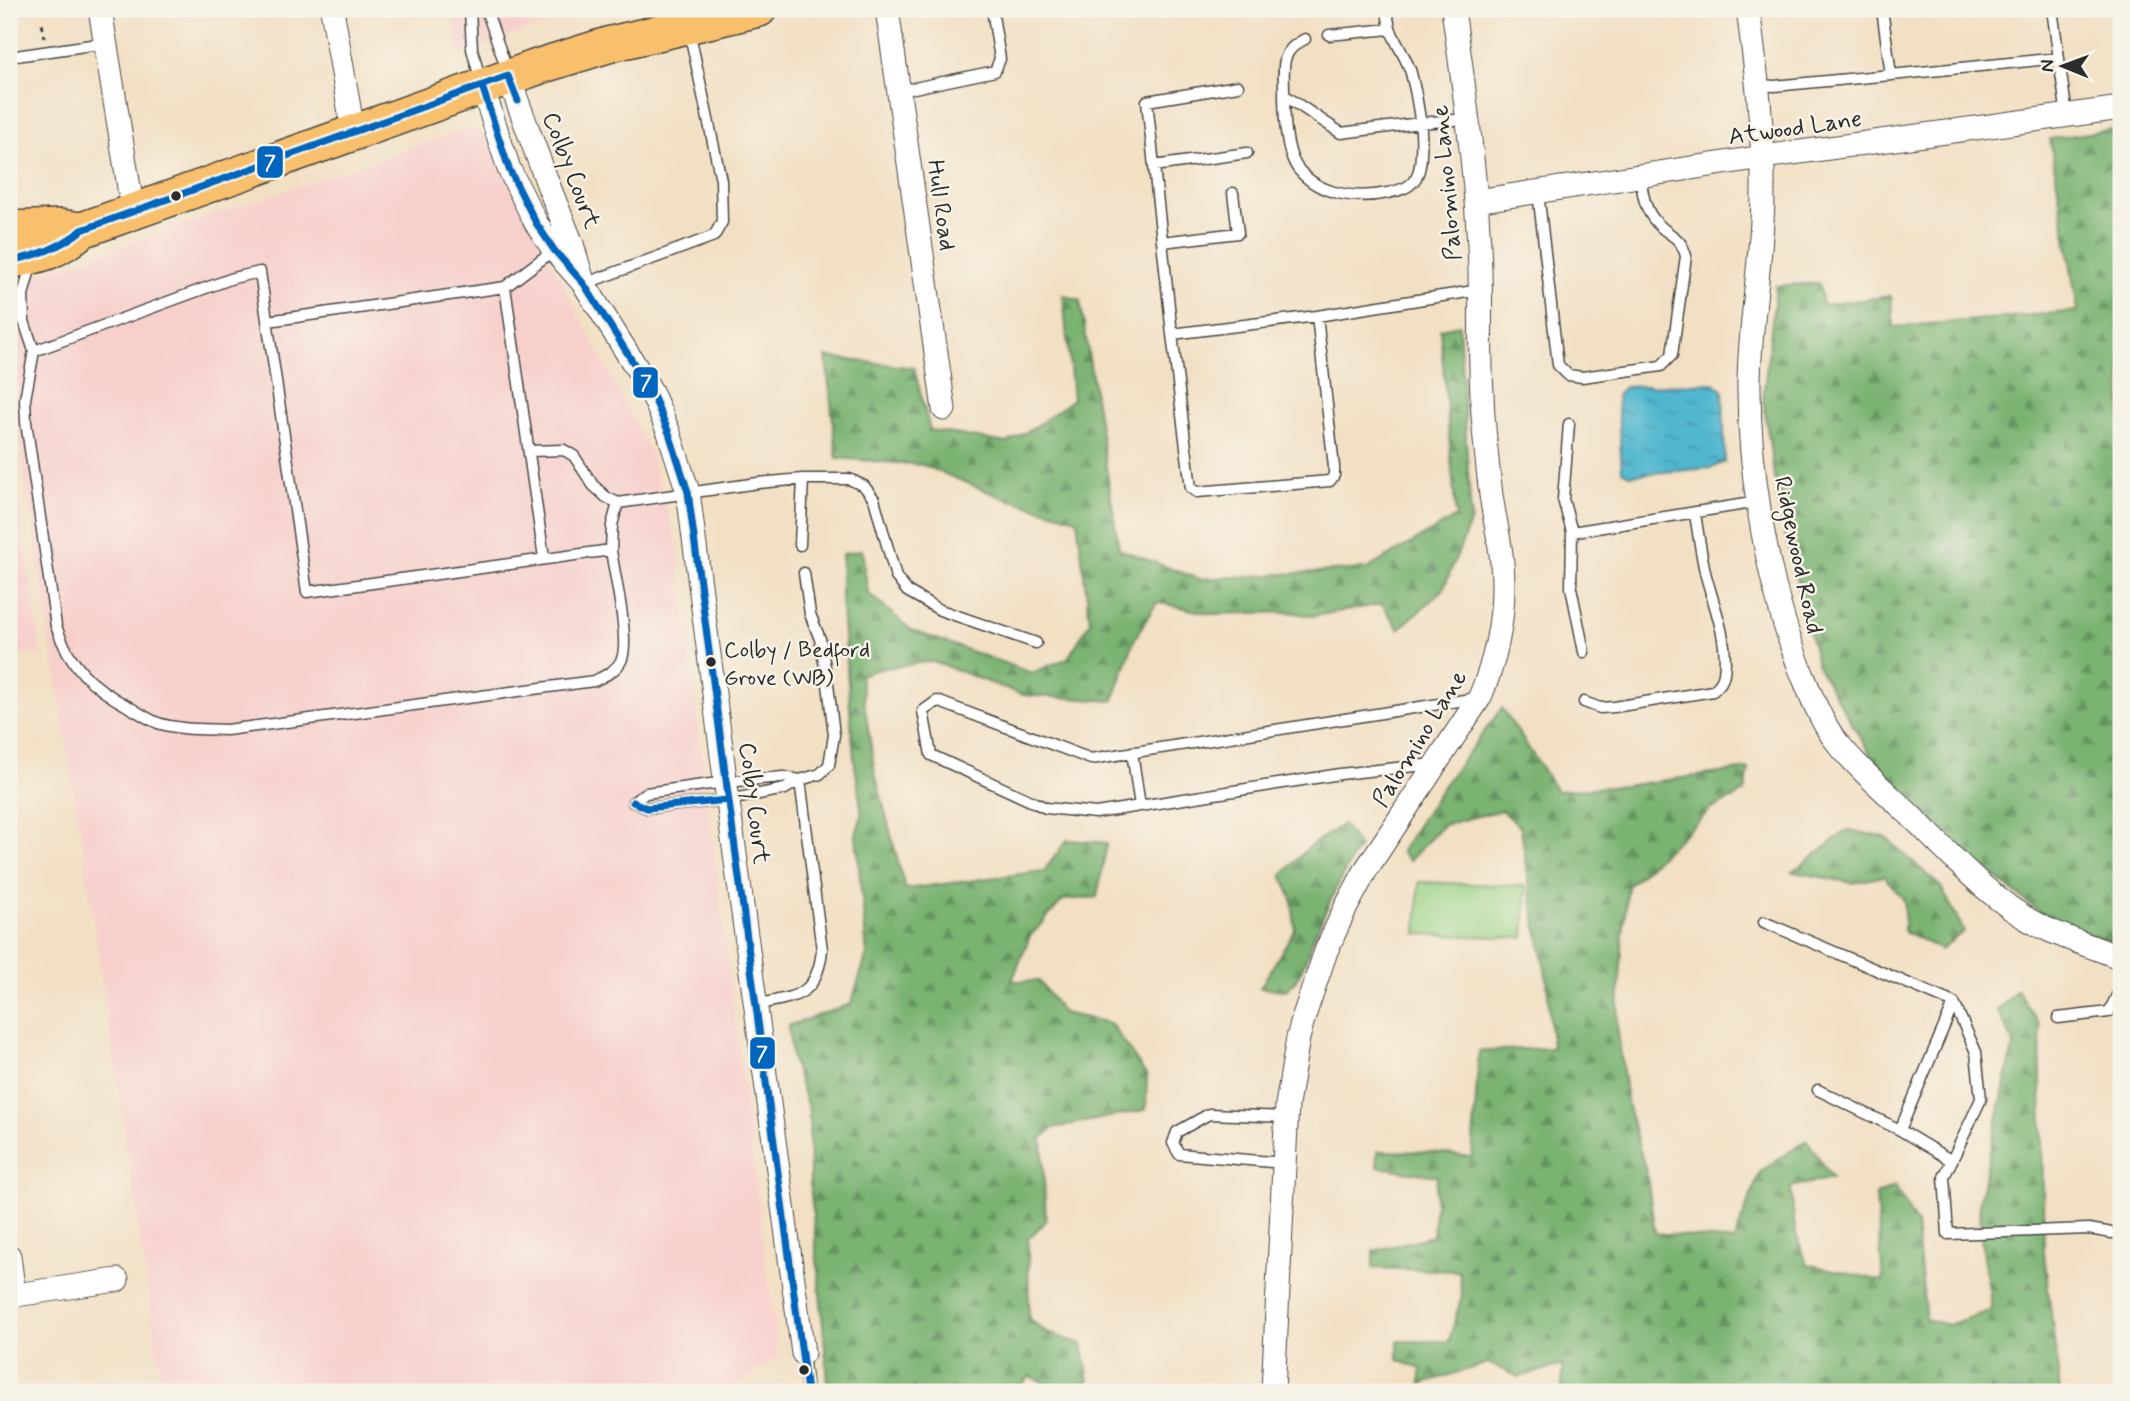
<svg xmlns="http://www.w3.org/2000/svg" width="2130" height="1401" viewBox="0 0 2130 1401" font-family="Mynerve,sans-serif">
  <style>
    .built { fill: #f7d0cc }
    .forest { fill: url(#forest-firs); stroke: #526f4e; stroke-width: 2 }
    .garden { fill: #99d184; stroke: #627e58; stroke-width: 2 }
    .water { fill: url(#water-ripples); stroke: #3e717d; stroke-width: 2 }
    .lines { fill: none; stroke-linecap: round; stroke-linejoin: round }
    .lane-casing { stroke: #494642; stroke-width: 13 }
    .street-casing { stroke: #494642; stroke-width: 25 }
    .primary-casing { stroke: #494642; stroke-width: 38 }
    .path { stroke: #494642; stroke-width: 3.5; stroke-dasharray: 5 5; stroke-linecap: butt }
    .lane { stroke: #fff; stroke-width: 10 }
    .street { stroke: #fff; stroke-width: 23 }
    .primary { stroke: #f8bf6c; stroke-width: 35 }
    .bus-1-casing { stroke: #f7f3e8; stroke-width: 12 }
    .bus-1 { stroke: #0065bd; stroke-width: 7 }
    .bus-dot { fill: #2b2b2b; stroke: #f7f3e8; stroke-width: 2.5 }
    .labels { text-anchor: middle; stroke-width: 5; stroke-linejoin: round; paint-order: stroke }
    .bus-label { font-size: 22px; fill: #2b2b2b; stroke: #f7f3e8; text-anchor: start }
    .street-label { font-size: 24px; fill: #2b2b2b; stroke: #f7f3e8 }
    .line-badge { stroke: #f7f3e8; stroke-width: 2.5 }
    .badge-label { font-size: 19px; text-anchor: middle; font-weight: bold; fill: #fff }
  </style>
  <defs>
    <pattern id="forest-firs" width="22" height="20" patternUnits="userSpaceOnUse" patternTransform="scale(1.75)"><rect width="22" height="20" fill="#7ab372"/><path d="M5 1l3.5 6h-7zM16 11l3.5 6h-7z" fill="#64925e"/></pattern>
    <pattern id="water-ripples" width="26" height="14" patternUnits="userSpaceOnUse" patternTransform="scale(1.75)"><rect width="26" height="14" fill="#51b7cf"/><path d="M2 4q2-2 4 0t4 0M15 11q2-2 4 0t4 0" fill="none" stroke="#4395a8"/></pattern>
  </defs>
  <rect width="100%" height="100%" fill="#f7f3e8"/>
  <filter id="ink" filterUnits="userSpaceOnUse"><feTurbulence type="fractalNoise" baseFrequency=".0143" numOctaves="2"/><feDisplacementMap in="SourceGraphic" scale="14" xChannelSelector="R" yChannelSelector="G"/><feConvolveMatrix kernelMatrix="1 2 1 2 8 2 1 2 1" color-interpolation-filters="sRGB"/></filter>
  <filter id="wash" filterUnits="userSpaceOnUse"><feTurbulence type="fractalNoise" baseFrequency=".00686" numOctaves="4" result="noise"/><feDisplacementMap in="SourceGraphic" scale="28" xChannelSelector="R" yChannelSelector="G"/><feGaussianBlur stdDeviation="1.57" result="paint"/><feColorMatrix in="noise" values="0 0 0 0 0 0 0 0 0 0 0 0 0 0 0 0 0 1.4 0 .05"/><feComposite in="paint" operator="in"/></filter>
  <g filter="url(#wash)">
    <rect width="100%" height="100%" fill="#f2e0c4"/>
    <path class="built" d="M 452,9 L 597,9 L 525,30 L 459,54 Z
      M 474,130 L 485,134 L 650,452 L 677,544 L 699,735 L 778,1357 L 726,1392 L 163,1392 L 79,822 L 9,376 L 9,284 L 462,131 Z
      M 9,431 L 41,655 L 9,655 Z"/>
    <path class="forest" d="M 2121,128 L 2121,945 L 2049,920 L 1976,861 L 1880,770 L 1818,667 L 1779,509 L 1763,399 L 1776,286 L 1819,283 L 1823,305 L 1891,296 L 1894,327 L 2078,311 L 2050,139 Z
      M 1063,295 L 1080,300 L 1119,549 L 1199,579 L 1367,569 L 1456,517 L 1440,329 L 1459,325 L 1471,520 L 1443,590 L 1399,629 L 1382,604 L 1314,616 L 1289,612 L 1211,614 L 1157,602 L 1135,638 L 1113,701 L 1023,695 L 932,661 L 879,669 L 860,675 L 875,773 L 905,889 L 1044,871 L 1067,840 L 1107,843 L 1097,897 L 1063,900 L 1030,936 L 1012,981 L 1039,981 L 1063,1013 L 1110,1023 L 1147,1076 L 1146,1110 L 1053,1128 L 1042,1138 L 1046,1221 L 1028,1239 L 1029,1319 L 1047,1333 L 1082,1344 L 1089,1380 L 1068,1392 L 1062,1392 L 1030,1376 L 1014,1392 L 829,1392 L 810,1182 L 809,1111 L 792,1059 L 788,1026 L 851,1004 L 867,954 L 856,834 L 862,815 L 854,758 L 841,597 L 842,554 L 862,550 L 868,593 L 911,630 L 1032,673 L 1068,658 L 1090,622 L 1077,519 L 1004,498 L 923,465 L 837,458 L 826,357 L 914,368 L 930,430 L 1007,443 L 1038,425 L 1073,399 Z
      M 1502,708 L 1557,791 L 1623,786 L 1749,769 L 1745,792 L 1711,809 L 1628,886 L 1623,933 L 1617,1025 L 1627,1103 L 1647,1176 L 1655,1233 L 1734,1241 L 1760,1172 L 1807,1140 L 1832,1178 L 1791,1187 L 1795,1231 L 1807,1264 L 1883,1281 L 1876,1195 L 1895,1186 L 1916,1224 L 1926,1320 L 1948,1325 L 1992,1310 L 1982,1244 L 1979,1202 L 2014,1043 L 1997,1011 L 2017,990 L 2040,1025 L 2044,1253 L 2060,1392 L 1562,1392 L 1562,1365 L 1519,1377 L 1488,1363 L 1421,1384 L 1421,1369 L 1398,1360 L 1398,1341 L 1449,1341 L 1462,1295 L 1459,1271 L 1373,1268 L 1373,1251 L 1433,1236 L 1437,1176 L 1377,1167 L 1377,1151 L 1432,1152 L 1472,1157 L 1479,1051 L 1552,1048 L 1547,980 L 1531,896 L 1521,828 L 1502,810 L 1443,825 L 1409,861 L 1401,851 L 1443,786 Z
      M 1343,824 L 1359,847 C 1341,875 1327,907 1314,937 C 1305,958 1304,975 1286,990 L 1260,988 L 1295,929 L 1292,899 L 1282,875 L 1309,847 Z
      M 1847,830 L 1885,837 L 1941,887 L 1964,931 L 1941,950 L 1904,931 L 1904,900 L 1884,876 L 1853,883 L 1793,872 Z"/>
    <path class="garden" d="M 1419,882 L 1526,886 L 1524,938 L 1417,934 Z"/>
    <path class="water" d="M 1714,383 L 1723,390 L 1725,462 L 1711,468 L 1629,475 L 1622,471 L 1617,395 L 1624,387 Z"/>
  </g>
  <g filter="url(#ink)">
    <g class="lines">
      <g class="lane-casing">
        <path id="lane" d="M 470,9 L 472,49 L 481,82
          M 486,9 L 508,73
          M 2052,9 L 2067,116
          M 1329,35 L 1390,29
          M 1305,39 C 1282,50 1283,63 1284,87 C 1284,110 1284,152 1299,170 C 1321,196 1357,199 1388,193 C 1396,191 1406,189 1412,183 C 1420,175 1421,163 1421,153 C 1423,130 1417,95 1411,73 C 1407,58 1396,45 1391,30 C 1388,23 1388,15 1387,9
          M 9,57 L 105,43
          M 1891,75 L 2059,58
          M 1758,85 L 1774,86 L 1891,75 L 1882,9
          M 900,91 L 995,71 L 1000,59 L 992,9
          M 1284,95 L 1341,133 L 1420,123 L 1468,119
          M 1154,166 L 1247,153
          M 1538,192 L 1558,365 L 1568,375 L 1582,377 L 1661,366 L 1672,355 L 1686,256 C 1680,235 1670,237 1657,223 C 1644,210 1643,193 1640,176
          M 1162,242 L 1238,233 L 1233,193
          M 584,284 L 714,236 L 722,222 L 721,180 L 689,30
          M 505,287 L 544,558
          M 9,294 L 24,321 L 23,295 L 31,265
          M 1317,316 L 1334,467 L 1334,475 L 1330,481 L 1197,492 L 1191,488 L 1172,334 L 1317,316 L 1480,290
          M 24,321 L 34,351 L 25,399 L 26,422 L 56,626 C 70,667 92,687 129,707 C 138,712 148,719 158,723 C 179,730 205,729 227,730 L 594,681 C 604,676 615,672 621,661 C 631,642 614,574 611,550 L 307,592 L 260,272 L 233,278 L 34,351
          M 268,321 L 505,287 L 554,250
          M 1172,334 L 1147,101 L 1238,86
          M 1569,424 L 1563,499 L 1572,532
          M 529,451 L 564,450 L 574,456 L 593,485 L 606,497 L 618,503 L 758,483 L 803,479 L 849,479 L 864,486 L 874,499 L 896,577 L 907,591 L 940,610 L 1036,643
          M 800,545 L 803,479
          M 611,550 L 612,525 L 618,503
          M 1584,652 L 1571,587 L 1572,532 L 1758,502
          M 1584,702 L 1600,708 L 1614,707 L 1713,691 C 1719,685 1723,682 1724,673 C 1729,640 1713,604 1705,572 C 1701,553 1698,533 1695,514
          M 1132,752 L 1140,806
          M 1434,764 L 1340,774 L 1096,813 L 1046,808 L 931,755 L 923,711 L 937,701 L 1091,759 L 1477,698
          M 633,802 L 647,808 L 728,800 L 785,789 L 800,780 L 820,774 L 829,765 L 834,735 L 828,684 L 820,639 L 810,614 L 804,573
          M 633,802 L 646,793 L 725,782 L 783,777 L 800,780
          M 1764,922 L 1954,1003 L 1976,1052 L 1981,1099 L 1944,1177 L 1948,1234 L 2089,1229 L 2112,1233
          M 755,1005 C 795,996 817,998 822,950 L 800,780
          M 2058,1018 L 2109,1012 L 2121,987
          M 1818,1090 L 1900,1130
          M 1952,1161 L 1900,1130 L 1954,1003
          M 1284,1163 L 1179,1154 L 1173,1143 L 1177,1132 L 1209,1114 L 1287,1117
          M 803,1353 L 807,1392"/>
      </g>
      <g class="street-casing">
        <path id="street" d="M 100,9 L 133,212
          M 332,9 L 353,131
          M 887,9 L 944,409
          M 1748,9 C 1756,70 1764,130 1763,192 C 1763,255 1750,318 1749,381 C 1748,472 1768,587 1801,671 C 1810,693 1819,717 1833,737 C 1855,766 1885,791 1911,816 C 1949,853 1991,901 2038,925 C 2064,938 2094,947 2121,958
          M 508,76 L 549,187 L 572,244 L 582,278
          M 482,86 L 509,169 L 536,223 L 554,250 L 584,284 L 651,391 L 669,433 L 688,492 L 731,825 L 803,1353
          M 1476,201 L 1763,157 L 2121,108
          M 9,1256 L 14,1295
          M 9,1296 L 117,1280
          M 1273,1392 L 1287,1105 L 1298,1038 L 1304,1016 L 1326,951 L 1345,909 L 1367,868 L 1480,697 C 1498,654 1506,609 1502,563 C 1500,540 1494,517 1491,495 C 1487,462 1483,428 1482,394 C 1479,345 1482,295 1479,246 C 1475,167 1464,87 1453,9"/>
      </g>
      <g class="primary-casing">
        <path id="primary" d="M 9,229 L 60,227 L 82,230
          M 9,261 C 42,255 56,252 82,230 L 540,66 L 611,44 L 759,9"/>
      </g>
      <path class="path" d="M 42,24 L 44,38"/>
      <use href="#lane" class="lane"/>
      <use href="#street" class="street"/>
      <use href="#primary" class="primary"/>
      <g class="bus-1-casing">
        <path id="bus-1" d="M 482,86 L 509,169 L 536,223 L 554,250 L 584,284 L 651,391 L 669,433 L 688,492 L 807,1392
          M 9,261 C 37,256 59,248 82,230 L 508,76 L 518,101
          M 633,802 L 647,808 L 728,800"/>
      </g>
      <use href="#bus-1" class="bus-1"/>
    </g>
  </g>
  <g class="bus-dot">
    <circle cx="176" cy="196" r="6"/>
    <circle cx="711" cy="662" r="6"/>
    <circle cx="804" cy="1370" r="6"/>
  </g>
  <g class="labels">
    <g class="bus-label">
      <text x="724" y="657">Colby / Bedford<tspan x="724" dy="28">Grove (WB)</tspan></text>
    </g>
    <g class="street-label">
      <text transform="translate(1795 127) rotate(-8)" y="8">Atwood Lane</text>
      <text transform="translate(572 170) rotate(69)" y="8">Colby Court</text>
      <text transform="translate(1446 183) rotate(-95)" y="8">Palomino Lane</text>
      <text transform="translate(942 205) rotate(82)" y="8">Hull Road</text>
      <text transform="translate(1799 555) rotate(78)" y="8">Ridgewood Road</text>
      <text transform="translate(1419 738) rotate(-58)" y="8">Palomino Lane</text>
      <text transform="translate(755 803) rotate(83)" y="8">Colby Court</text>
    </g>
  </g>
  <g class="line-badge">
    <rect x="256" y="145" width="28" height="34" rx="7" fill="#0065bd"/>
    <rect x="632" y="366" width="27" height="33" rx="7" fill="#0065bd"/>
    <rect x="749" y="1036" width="27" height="34" rx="7" fill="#0065bd"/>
  </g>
  <g class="badge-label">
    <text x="270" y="169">7</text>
    <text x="646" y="389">7</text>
    <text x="762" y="1060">7</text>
  </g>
  <rect width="2130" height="1401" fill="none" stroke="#f7f3e8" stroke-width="35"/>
  <g transform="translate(2063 66) rotate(271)" stroke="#f7f3e8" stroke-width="5" paint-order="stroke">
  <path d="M0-5L12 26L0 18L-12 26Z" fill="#2b2b2b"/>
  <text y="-10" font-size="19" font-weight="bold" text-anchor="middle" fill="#2b2b2b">N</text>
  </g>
</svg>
